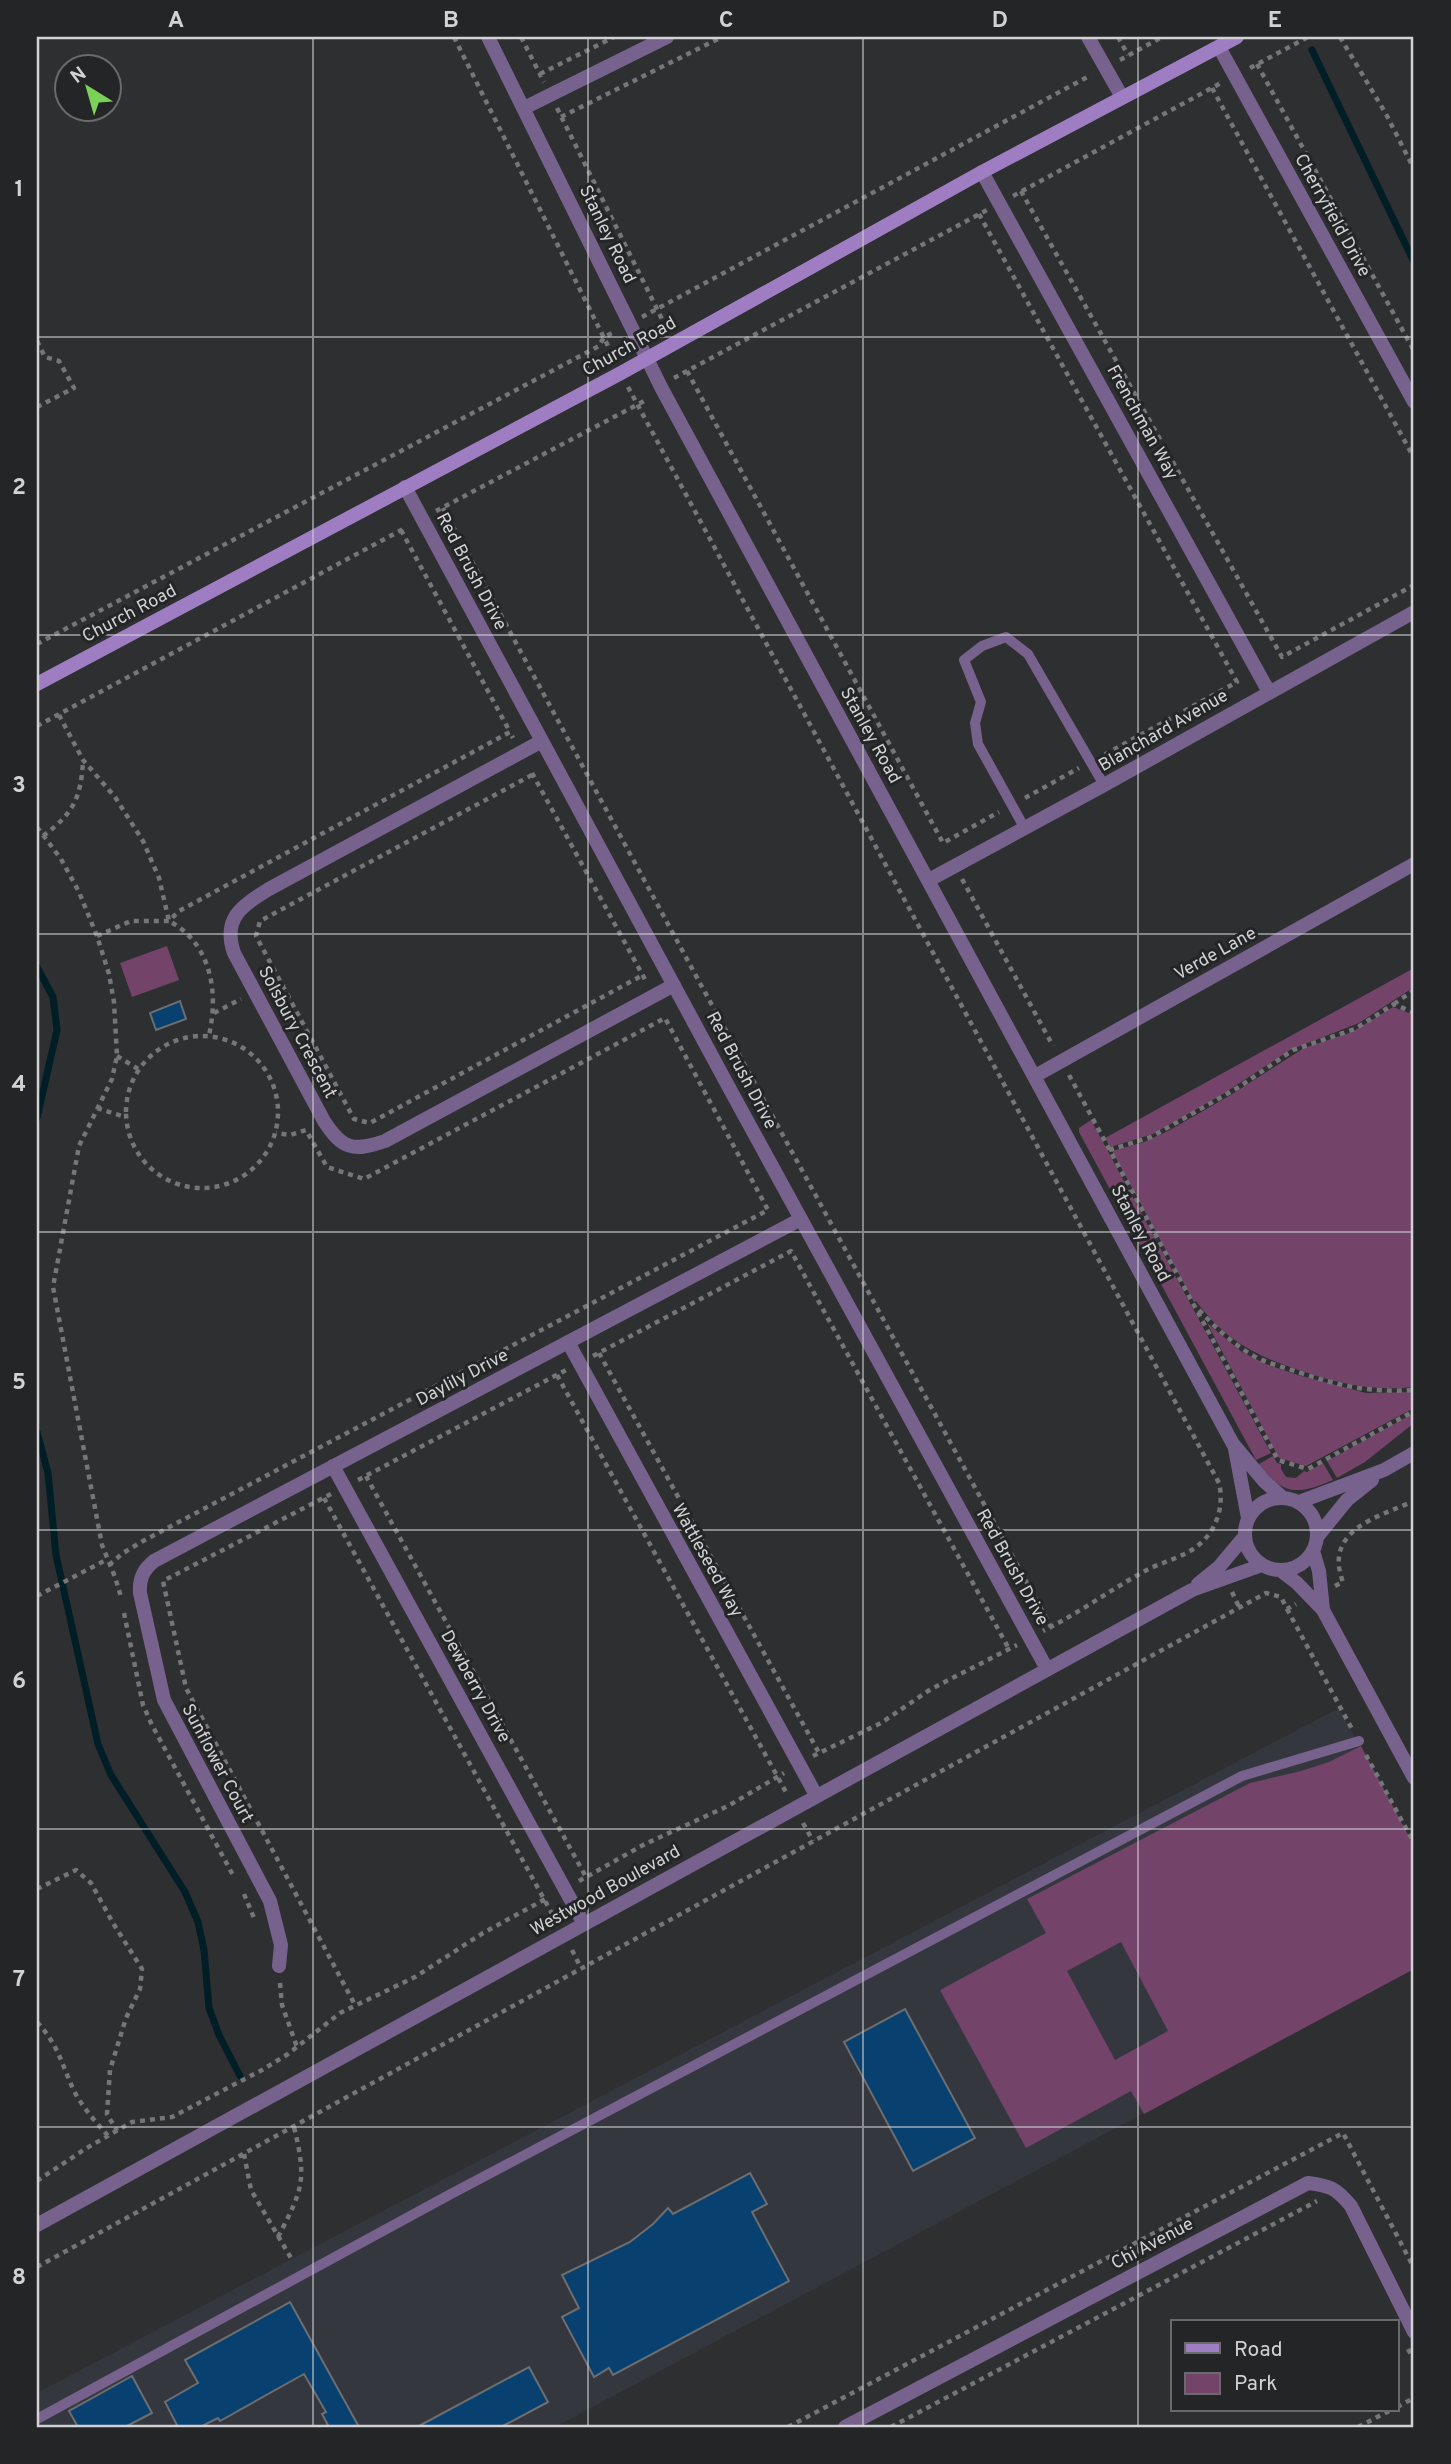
<svg xmlns="http://www.w3.org/2000/svg" width="1451" height="2464" viewBox="0 0 1451 2464" font-family="Overpass,sans-serif">
  <style>
    .built { fill: #35373f }
    .green { fill: #73436a; fill-rule: evenodd }
    .lines { fill: none; stroke-linecap: round; stroke-linejoin: round }
    .stream { stroke: #011e27; stroke-width: 7 }
    .building { fill: #084170; stroke: #6c6e70; stroke-width: 2 }
    .path { stroke: #757678; stroke-width: 4.5; stroke-dasharray: 5 5; stroke-linecap: butt }
    .lane { stroke: #77618d; stroke-width: 10 }
    .street { stroke: #77618d; stroke-width: 14 }
    .secondary { stroke: #9f7dc2; stroke-width: 14 }
    .grid { fill: none; stroke: #d2d2d4; stroke-width: 2; stroke-opacity: 0.55 }
    .labels { text-anchor: middle; stroke-width: 6; stroke-linejoin: round; paint-order: stroke }
    .street-label { font-size: 18px; fill: #d2d2d4; stroke: #242527 }
    .neatline { fill: none; stroke: #d2d2d4; stroke-width: 2.5 }
    .grid-label { font-size: 23px; text-anchor: middle; font-weight: bold; fill: #d2d2d4 }
  </style>
  <rect width="100%" height="100%" fill="#2e2f31"/>
  <path class="built" d="M 1339,1708 L 1414,1848 L 1414,1969 L 555,2427 L 37,2427 L 37,2393 Z"/>
  <path class="green" d="M 167,946 L 179,980 L 132,997 L 120,963 Z
    M 1414,968 L 1414,987 L 1359,1023 L 1290,1050 L 1223,1094 L 1153,1134 L 1110,1147 L 1105,1138 Z
    M 1393,1007 L 1414,1015 L 1414,1387 C 1376,1391 1344,1385 1308,1373 C 1260,1358 1226,1342 1196,1301 L 1194,1302 L 1112,1151 L 1144,1142 L 1168,1131 L 1229,1096 L 1304,1048 L 1352,1032 Z
    M 1091,1120 L 1271,1453 L 1256,1460 L 1079,1132 L 1079,1128 Z
    M 1207,1323 L 1242,1352 L 1266,1364 L 1298,1375 L 1366,1393 L 1414,1392 L 1414,1408 L 1306,1466 L 1279,1458 Z
    M 1414,1413 L 1414,1423 L 1365,1462 L 1337,1478 L 1327,1461 Z
    M 1273,1456 L 1277,1463 L 1281,1464 L 1281,1469 L 1286,1477 L 1296,1478 L 1304,1471 L 1307,1472 L 1323,1463 L 1333,1480 C 1298,1495 1283,1496 1259,1464 Z
    M 1361,1746 L 1414,1846 L 1414,1969 L 1144,2114 L 1131,2091 L 1026,2148 L 940,1990 L 1046,1933 L 1027,1899 L 1250,1783 L 1301,1771 L 1329,1762 ZM 1121,1942 L 1168,2031 L 1115,2060 L 1067,1971 Z"/>
  <g class="lines">
    <path class="stream" d="M 1312,50 L 1414,262
      M 37,967 L 53,997 L 57,1030 L 37,1118
      M 37,1432 L 48,1473 L 56,1555 L 98,1744 L 111,1775 L 185,1892 L 198,1922 L 204,1950 L 209,2008 L 219,2035 L 240,2076"/>
  </g>
  <path class="building" d="M 180,1001 L 186,1019 L 156,1030 L 150,1013 Z
    M 905,2009 L 975,2138 L 913,2171 L 844,2042 Z
    M 750,2173 L 767,2204 L 752,2212 L 789,2281 L 613,2375 L 609,2368 L 594,2377 L 562,2317 L 579,2308 L 562,2275 L 630,2242 L 653,2224 L 668,2208 L 673,2214 Z
    M 290,2302 L 359,2427 L 329,2427 L 322,2414 L 326,2412 L 304,2374 L 220,2421 L 218,2418 L 200,2427 L 178,2427 L 165,2402 L 198,2383 L 185,2360 Z
    M 529,2367 L 548,2402 L 501,2427 L 417,2427 Z
    M 132,2376 L 152,2413 L 125,2427 L 78,2427 L 69,2411 Z"/>
  <g class="lines">
    <path class="path" d="M 454,37 L 615,360
      M 521,37 L 544,82
      M 1118,37 L 1128,55
      M 1340,37 L 1386,114 L 1414,169
      M 1120,60 L 1162,37
      M 1257,64 L 1414,351
      M 1250,68 L 1308,37
      M 540,74 L 614,37
      M 1212,88 L 1414,458
      M 557,108 L 667,329
      M 561,117 L 722,37
      M 1021,191 L 1282,657 L 1414,585
      M 1013,196 L 1221,83
      M 979,214 L 1237,682 L 1102,756
      M 642,317 L 1091,75
      M 37,341 L 45,357 L 59,361 L 74,388 L 37,407
      M 687,371 L 943,843 L 999,812
      M 674,378 L 987,210
      M 628,387 L 1219,1483 C 1224,1504 1218,1527 1202,1542 C 1187,1557 1163,1561 1145,1571 C 1110,1590 1079,1613 1043,1631
      M 443,508 L 695,974 L 1051,1627
      M 436,511 L 648,399
      M 401,530 L 510,732
      M 37,644 L 599,346 L 604,337 L 616,331
      M 59,715 L 83,760 L 115,797 L 143,841 L 159,878 L 169,921 C 211,943 219,992 209,1035
      M 37,726 L 407,527
      M 532,773 L 647,983
      M 532,775 L 260,921 L 256,936 L 354,1119 L 370,1123 L 643,975
      M 1025,798 L 1079,768
      M 37,827 L 61,859 L 79,892 L 97,936 L 109,974 L 114,1002 L 117,1056 L 112,1079 L 79,1146 L 53,1287 L 102,1545 L 115,1577 L 121,1597
      M 43,836 C 73,814 81,798 83,761
      M 962,879 L 1053,1046
      M 97,936 L 131,921 L 169,921 L 179,911 L 510,732 L 513,738
      M 1394,1004 L 1414,990
      M 214,1013 L 241,999
      M126 1112a76 76 0 1 1 152 0a76 76 0 1 1-152 0Z
      M 117,1056 L 138,1069
      M 1069,1075 L 1278,1460 L 1308,1469 L 1414,1411
      M 97,1108 L 125,1117
      M 1109,1150 L 1151,1137 L 1239,1087 L 1293,1050 L 1355,1029 L 1394,1004 L 1414,1013
      M 1199,1310 C 1215,1327 1232,1343 1252,1355 C 1266,1363 1283,1367 1298,1372 C 1339,1386 1371,1393 1414,1390
      M 599,1353 L 819,1753
      M 593,1356 L 791,1251 L 1009,1649
      M 557,1375 L 787,1794
      M 366,1476 L 586,1877
      M 358,1480 L 566,1370
      M 331,1494 L 163,1581 L 186,1688 L 355,2005
      M 324,1498 L 556,1921
      M 109,1565 L 123,1553 L 143,1541 L 768,1210 L 665,1018 L 364,1179 L 327,1167 L 306,1130 L 290,1135 L 276,1133
      M 1335,1586 L 1343,1582 C 1323,1530 1378,1517 1414,1501
      M 1232,1592 L 1239,1607
      M 37,1596 L 106,1560
      M 1287,1609 L 1352,1729
      M 124,1613 L 143,1705 L 152,1725 L 234,1877
      M 1366,1755 L 1414,1843
      M 813,1756 L 881,1723 L 931,1689 L 1017,1645
      M 803,1823 L 813,1841
      M 579,1881 L 645,1844 L 728,1806 L 784,1773
      M 37,1889 L 76,1870 L 91,1883 L 113,1923 L 142,1969 L 140,1989 L 126,2018 L 110,2070 L 107,2114 L 117,2131
      M 244,1894 L 254,1918
      M 572,1950 L 581,1968
      M 280,1983 L 282,2005 L 297,2047
      M 37,2022 C 59,2046 61,2063 74,2091 C 83,2108 96,2122 108,2136
      M 244,2154 L 251,2190 L 291,2258
      M 37,2181 L 85,2149 L 132,2122 L 172,2117 L 262,2070 L 288,2054 L 340,2013 L 415,1977 L 483,1933 L 549,1897
      M 278,2237 C 303,2189 307,2180 294,2127
      M 37,2267 L 1266,1593 L 1281,1597 L 1287,1609 L 1296,1604
      M 1408,2349 L 1414,2360
      M 1397,2407 L 1414,2398
      M 788,2427 L 1343,2133 L 1414,2268
      M 891,2427 L 1317,2201
      M 1358,2427 L 1391,2410"/>
    <path class="lane" d="M 1024,827 L 978,744 L 975,723 L 981,702 L 964,660 L 982,646 L 1006,637 L 1028,654 L 1104,785
      M 37,2419 L 449,2195 L 1242,1776 L 1359,1741"/>
    <path class="street" d="M 488,37 L 662,389 L 1233,1444 L 1264,1481 L 1283,1498
      M 1088,37 L 1122,97
      M 1219,47 L 1414,402
      M 524,108 L 667,37
      M 982,172 L 1269,692
      M 405,487 L 726,1082 L 1047,1669
      M 542,741 L 269,889 C 242,906 222,918 234,953 L 324,1121 C 342,1149 353,1152 385,1141 L 674,985
      M 929,880 L 1104,785 L 1414,612
      M 1035,1076 L 1414,864
      M 568,1342 L 816,1795
      M 1235,1449 L 1248,1518
      M 333,1466 L 584,1924
      M1245 1534a36 36 0 1 1 72 0a36 36 0 1 1-72 0Z
      M 1299,1502 L 1384,1470 L 1414,1453
      M 1317,1537 L 1347,1500 L 1372,1480
      M 1313,1551 L 1319,1571 L 1323,1610
      M 1280,1570 L 1297,1583 L 1323,1610 L 1414,1778
      M 1198,1584 L 1219,1567 L 1245,1536
      M 279,1966 L 281,1945 L 270,1901 L 164,1700 L 140,1593 C 139,1579 143,1570 154,1561 L 801,1219
      M 37,2225 L 1192,1590 L 1262,1565
      M 845,2427 L 1308,2183 C 1331,2186 1336,2188 1351,2206 L 1414,2332"/>
    <path class="secondary" d="M 37,684 L 621,373 L 982,172 L 1237,37"/>
  </g>
  <path class="grid" d="M 313,37 L 313,2427M 588,37 L 588,2427M 863,37 L 863,2427M 1138,37 L 1138,2427M 37,337 L 1414,337M 37,635 L 1414,635M 37,934 L 1414,934M 37,1232 L 1414,1232M 37,1530 L 1414,1530M 37,1829 L 1414,1829M 37,2127 L 1414,2127"/>
  <g class="labels">
    <g class="street-label">
      <text transform="translate(1333 215) rotate(61)" y="6">Cherryfield Drive</text>
      <text transform="translate(608 234) rotate(64)" y="6">Stanley Road</text>
      <text transform="translate(629 346) rotate(-29)" y="6">Church Road</text>
      <text transform="translate(1143 422) rotate(61)" y="6">Frenchman Way</text>
      <text transform="translate(472 571) rotate(62)" y="6">Red Brush Drive</text>
      <text transform="translate(129 613) rotate(-28)" y="6">Church Road</text>
      <text transform="translate(1163 730) rotate(-30)" y="6">Blanchard Avenue</text>
      <text transform="translate(871 735) rotate(61)" y="6">Stanley Road</text>
      <text transform="translate(1215 953) rotate(-29)" y="6">Verde Lane</text>
      <text transform="translate(298 1032) rotate(62)" y="6">Solsbury Crescent</text>
      <text transform="translate(742 1070) rotate(62)" y="6">Red Brush Drive</text>
      <text transform="translate(1141 1233) rotate(62)" y="6">Stanley Road</text>
      <text transform="translate(462 1377) rotate(-28)" y="6">Daylily Drive</text>
      <text transform="translate(708 1560) rotate(61)" y="6">Wattleseed Way</text>
      <text transform="translate(1013 1567) rotate(61)" y="6">Red Brush Drive</text>
      <text transform="translate(476 1686) rotate(61)" y="6">Dewberry Drive</text>
      <text transform="translate(218 1763) rotate(62)" y="6">Sunflower Court</text>
      <text transform="translate(605 1890) rotate(-29)" y="6">Westwood Boulevard</text>
      <text transform="translate(1152 2243) rotate(-28)" y="6">Chi Avenue</text>
    </g>
  </g>
  <rect width="1451" height="2464" fill="none" stroke="#242527" stroke-width="77"/>
  <rect x="1171" y="2320" width="228" height="91" fill="#242527" stroke="#6a6a6c" stroke-width="2"/>
  <rect x="1185" y="2343" width="35" height="10" fill="#9f7dc2" stroke="#6a6a6c" stroke-width="2"/>
  <text x="1234" y="2356" font-size="21" fill="#d2d2d4">Road</text>
  <rect x="1185" y="2373" width="35" height="21" fill="#73436a" stroke="#6a6a6c" stroke-width="2"/>
  <text x="1234" y="2390" font-size="21" fill="#d2d2d4">Park</text>
  <g transform="translate(88 88) rotate(323)"><circle r="33" fill="#242527" stroke="#6a6a6c" stroke-width="2"/>
  <path d="M0-5L12 26L0 18L-12 26Z" fill="#7bd155"/>
  <text y="-10" font-size="19" font-weight="bold" text-anchor="middle" fill="#d2d2d4">N</text>
  </g>
  <rect x="38" y="38" width="1374" height="2388" class="neatline"/>
  <g class="grid-label">
    <text x="176" y="27">A</text>
    <text x="451" y="27">B</text>
    <text x="726" y="27">C</text>
    <text x="1000" y="27">D</text>
    <text x="1275" y="27">E</text>
    <text x="19" y="196">1</text>
    <text x="19" y="494">2</text>
    <text x="19" y="792">3</text>
    <text x="19" y="1091">4</text>
    <text x="19" y="1389">5</text>
    <text x="19" y="1688">6</text>
    <text x="19" y="1986">7</text>
    <text x="19" y="2284">8</text>
  </g>
</svg>
